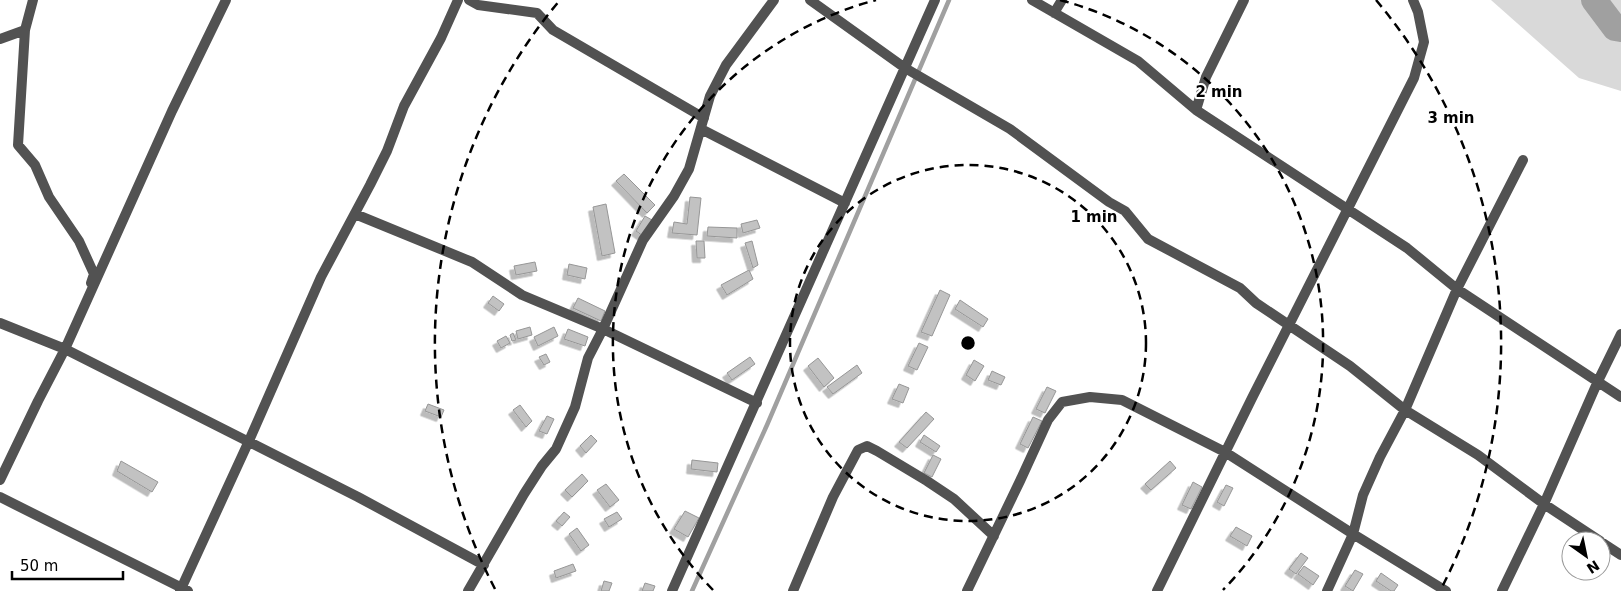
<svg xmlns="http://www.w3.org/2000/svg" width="1621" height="591" viewBox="0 0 1621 591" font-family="'DejaVu Sans',sans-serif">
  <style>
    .green { fill: #d9d9d9 }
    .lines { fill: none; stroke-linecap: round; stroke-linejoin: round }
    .stream { stroke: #a0a0a0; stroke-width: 4.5 }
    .river { stroke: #a0a0a0; stroke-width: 26 }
    .building { fill: #c2c2c2; stroke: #969696; filter: url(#shadow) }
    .street { stroke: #525252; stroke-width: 10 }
    .ring { fill: none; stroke: #000; stroke-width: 2.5; stroke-dasharray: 9 6 }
    .centre { fill: #000; stroke: #fff; stroke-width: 2.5 }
    .ring-label { font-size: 15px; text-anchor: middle; font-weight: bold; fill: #000; stroke: #fff; stroke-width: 4; stroke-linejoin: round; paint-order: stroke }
  </style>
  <defs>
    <filter id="shadow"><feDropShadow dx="-4.5" dy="4.5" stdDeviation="0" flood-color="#0004"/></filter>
  </defs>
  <rect width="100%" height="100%" fill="#fff"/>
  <path class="green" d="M 1491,0 L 1621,0 L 1621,91 L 1579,78 Z"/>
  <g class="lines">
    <path class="stream" d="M 692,591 L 767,425 L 949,0"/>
    <path class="river" d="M 1594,0 L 1615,28 L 1621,29"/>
  </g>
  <path class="building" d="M 624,174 L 655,205 L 647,213 L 616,181 Z
    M 690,197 L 701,198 L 697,235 L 672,233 L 674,222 L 687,224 Z
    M 606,204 L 615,253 L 602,256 L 593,207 Z
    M 645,216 L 652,220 L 643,236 L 636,231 Z
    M 757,220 L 760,228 L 743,233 L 741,224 Z
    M 708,227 L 737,228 L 737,238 L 707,236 Z
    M 696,241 L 704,241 L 705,258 L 697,258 Z
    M 752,241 L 758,265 L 753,268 L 745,243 Z
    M 535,262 L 537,271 L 516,275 L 514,266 Z
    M 569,264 L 587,268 L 585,279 L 567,275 Z
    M 749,270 L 753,279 L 727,295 L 721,285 Z
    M 940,290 L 950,295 L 932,336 L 921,332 Z
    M 493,296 L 504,304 L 499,311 L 488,303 Z
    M 578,298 L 605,311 L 601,321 L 573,308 Z
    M 960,300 L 988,319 L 983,327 L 955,309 Z
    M 530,327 L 532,335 L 518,339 L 516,331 Z
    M 554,327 L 558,336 L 538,346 L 534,337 Z
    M 568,329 L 588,337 L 585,346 L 564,339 Z
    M 513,333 L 516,340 L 512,341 L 510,335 Z
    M 506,336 L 510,343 L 501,348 L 497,341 Z
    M 919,343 L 928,347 L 917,370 L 908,366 Z
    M 546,354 L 550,362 L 544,365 L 539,357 Z
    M 750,357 L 755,364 L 732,380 L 727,373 Z
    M 818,358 L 834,378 L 824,387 L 808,366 Z
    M 974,360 L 984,366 L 975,381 L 966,375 Z
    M 857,365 L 862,373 L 833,394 L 827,387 Z
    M 992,371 L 1005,377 L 1001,385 L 988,380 Z
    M 899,384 L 909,388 L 903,403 L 892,399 Z
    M 1047,387 L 1056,391 L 1045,413 L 1036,409 Z
    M 428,404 L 444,410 L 441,417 L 425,411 Z
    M 520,405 L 532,421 L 526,427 L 513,410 Z
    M 926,412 L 934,419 L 907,448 L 899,442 Z
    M 547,416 L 554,419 L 547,434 L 539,431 Z
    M 1033,417 L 1042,421 L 1028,448 L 1020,444 Z
    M 591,435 L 597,441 L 586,453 L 580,446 Z
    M 924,435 L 940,446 L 936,452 L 920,442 Z
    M 933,455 L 941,459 L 932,477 L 924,473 Z
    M 692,460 L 718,463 L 717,472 L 691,469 Z
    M 121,461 L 158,482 L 152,492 L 117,471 Z
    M 1170,461 L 1176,468 L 1151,490 L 1145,484 Z
    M 582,474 L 588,481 L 572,497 L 565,490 Z
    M 1193,482 L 1202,487 L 1191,509 L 1182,505 Z
    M 606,484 L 619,500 L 610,507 L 597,490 Z
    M 1226,485 L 1233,488 L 1224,506 L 1217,502 Z
    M 685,511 L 699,518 L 688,537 L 674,529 Z
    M 564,512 L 570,517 L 562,526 L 556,521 Z
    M 617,512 L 622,519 L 609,527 L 604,519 Z
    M 1236,527 L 1252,536 L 1247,546 L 1230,536 Z
    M 577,528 L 589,545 L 581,551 L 569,534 Z
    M 1301,553 L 1308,558 L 1296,574 L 1289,569 Z
    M 573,564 L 576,571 L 556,578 L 554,571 Z
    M 1304,566 L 1319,576 L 1313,585 L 1298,574 Z
    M 1355,570 L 1363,574 L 1353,591 L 1345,586 Z
    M 1381,573 L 1398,585 L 1394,591 L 1391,591 L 1376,581 Z
    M 604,581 L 612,583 L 609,591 L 601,591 Z
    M 645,583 L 655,586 L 653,591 L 642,591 Z"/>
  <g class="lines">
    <path class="street" d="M 33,0 L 25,30 L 18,145 L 35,165 L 49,197 L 79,241 L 94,274 L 91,283
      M 469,0 L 478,5 L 537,13 L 553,30 L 704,118
      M 810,0 L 905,68 L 1010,129 L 1109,202 L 1125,211 L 1148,239 L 1240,288 L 1256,303 L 1350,366 L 1405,410 L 1478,455 L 1544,504 L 1600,541
      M 1032,0 L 1138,61 L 1196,110 L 1407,248 L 1457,289 L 1621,397
      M 1054,13 L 1062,0
      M 0,39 L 25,30
      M 1196,110 L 1206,77 L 1244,0
      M 701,129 L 845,203
      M 355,214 L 472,262 L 522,295 L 603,329 L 757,403
      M 0,323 L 65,349 L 358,497 L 484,565
      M 0,480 L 38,401 L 65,349 L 172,111 L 226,0
      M 0,497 L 188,591
      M 1601,542 L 1621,555
      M 180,591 L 248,443 L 321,277 L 370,185 L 387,151 L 404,106 L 441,38 L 458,0
      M 468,591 L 524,494 L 542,466 L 556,449 L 575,407 L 588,358 L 603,329 L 643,240 L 674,196 L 689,169 L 710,96 L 726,65 L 774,0
      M 672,591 L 935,0
      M 793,591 L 833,497 L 858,450 L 867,446 L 877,451 L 927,481 L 954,499 L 994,536
      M 967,591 L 1020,481 L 1048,420 L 1062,402 L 1090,397 L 1122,400 L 1225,452 L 1353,534 L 1446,591
      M 1157,591 L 1252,398 L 1414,78 L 1424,42 L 1418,12 L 1413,0
      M 1327,591 L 1353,534 L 1363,495 L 1380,457 L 1405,410 L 1457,289 L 1523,160
      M 1502,591 L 1544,504 L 1598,381 L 1621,334"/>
  </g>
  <g class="ring">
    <circle cx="968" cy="343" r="178"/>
    <path d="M713 590A355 355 0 0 1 876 0M1060 0A355 355 0 0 1 1223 590"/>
    <path d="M495 589A533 533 0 0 1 560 0M1376 0A533 533 0 0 1 1441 589"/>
  </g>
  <circle cx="968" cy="343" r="8" class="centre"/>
  <g class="ring-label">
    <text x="1219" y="97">2 min</text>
    <text x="1451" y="123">3 min</text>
    <text x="1094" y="222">1 min</text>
  </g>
  <g transform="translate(1586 556) rotate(147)"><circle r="24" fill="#ffffff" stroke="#999999"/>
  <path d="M0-4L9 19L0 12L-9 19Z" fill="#000000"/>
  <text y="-8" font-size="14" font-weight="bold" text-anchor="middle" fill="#000000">N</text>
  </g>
  <path d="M12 571v8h111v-8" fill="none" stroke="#000000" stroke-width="2.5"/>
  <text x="20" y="571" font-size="15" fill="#000000" stroke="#ffffff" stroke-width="4" paint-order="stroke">50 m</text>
</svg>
